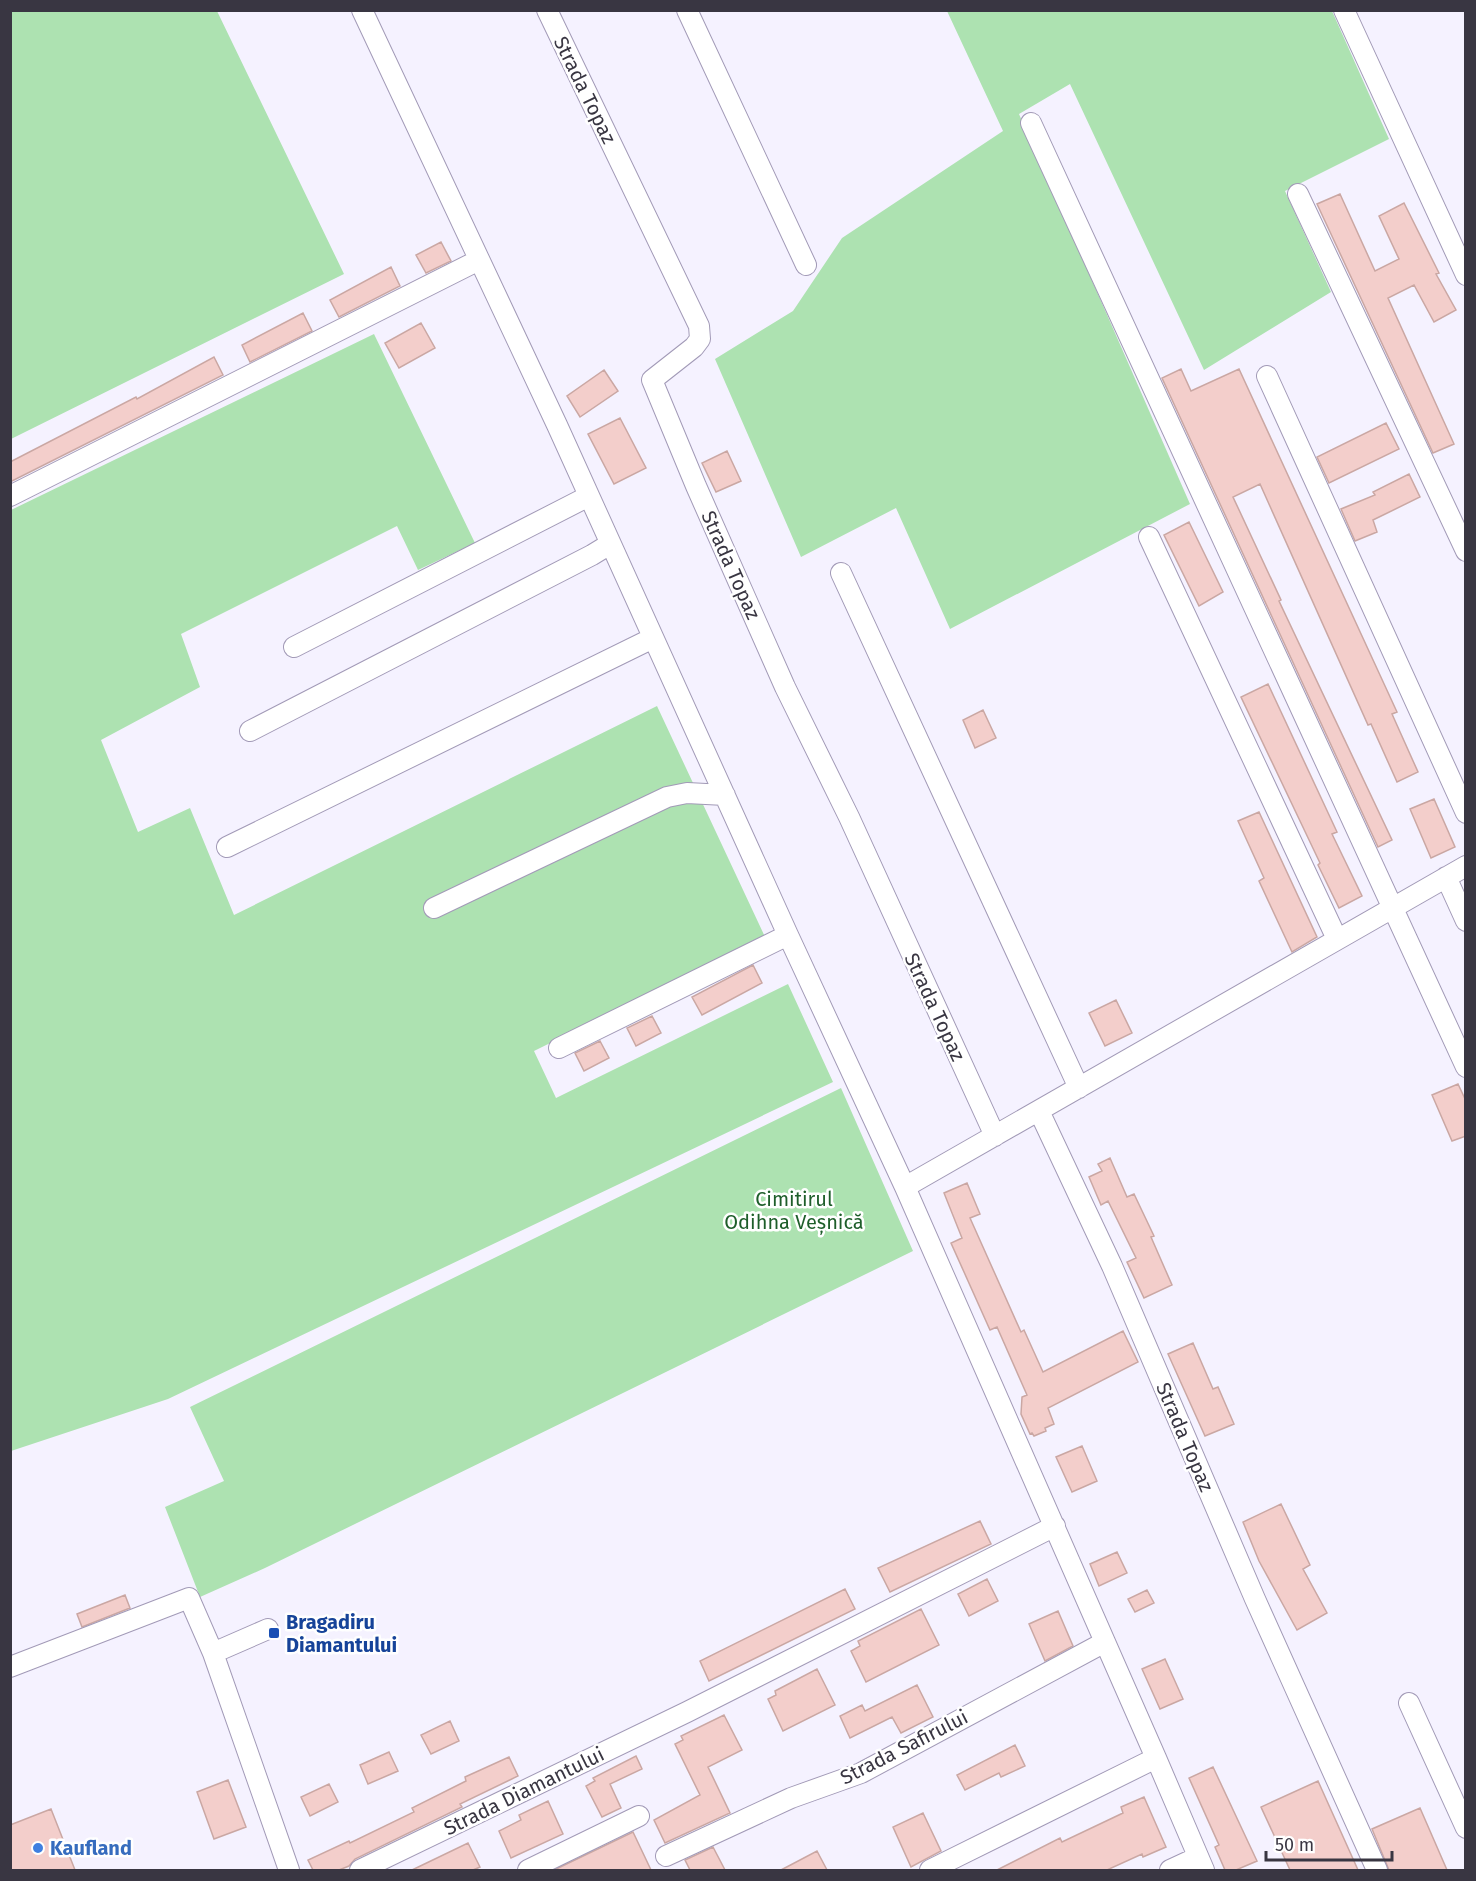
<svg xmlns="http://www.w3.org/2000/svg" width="1476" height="1881" viewBox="0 0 1476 1881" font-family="'Fira Sans',sans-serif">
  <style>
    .green { fill: #ade2b1 }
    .building { fill: #f3cecb; stroke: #caa7a3; stroke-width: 1.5 }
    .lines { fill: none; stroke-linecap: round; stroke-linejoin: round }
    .minor-casing { stroke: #a29ab7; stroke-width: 22 }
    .minor { stroke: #fff; stroke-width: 20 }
    .transit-dot { fill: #1a4fb4; stroke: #fff; stroke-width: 2 }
    .shop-dot { fill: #3f7fe0; stroke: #fff; stroke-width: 2 }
    .labels { text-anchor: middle; stroke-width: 5; stroke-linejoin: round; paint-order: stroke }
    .street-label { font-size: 20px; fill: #393642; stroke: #fff }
    .park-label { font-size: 20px; fill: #1e5e2a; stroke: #fff }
    .transit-label { font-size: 20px; font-weight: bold; fill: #164399; stroke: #fff; text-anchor: start }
    .shop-label { font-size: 20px; font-weight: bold; fill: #366cbe; stroke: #fff; text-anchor: start }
  </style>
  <rect width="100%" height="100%" fill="#f5f2ff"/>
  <path class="green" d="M 11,10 L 217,11 L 344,274 L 11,439 Z
    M 947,11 L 1332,11 L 1389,139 L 1285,191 L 1331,292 L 1204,370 L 1070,84 L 1019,114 L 1190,504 L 950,629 L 896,508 L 801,557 L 715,359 L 793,311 L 842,238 L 1003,131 Z
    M 374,334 L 475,543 L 418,570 L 397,526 L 181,634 L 200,687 L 101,740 L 138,832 L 190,808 L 234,915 L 657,706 L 765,937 L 534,1051 L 556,1098 L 788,984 L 833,1082 L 168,1399 L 11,1451 L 11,510 Z
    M 841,1088 L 913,1251 L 265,1568 L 200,1597 L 165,1507 L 224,1481 L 190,1407 Z"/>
  <path class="building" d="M 1340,194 L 1375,271 L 1399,259 L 1379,216 L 1404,203 L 1439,273 L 1436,274 L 1456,310 L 1434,322 L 1414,285 L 1388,298 L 1454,444 L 1433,453 L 1317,204 Z
    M 441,242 L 451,261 L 426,273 L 416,255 Z
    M 391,267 L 400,286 L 339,317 L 330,300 Z
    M 303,313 L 312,331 L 250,362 L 242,345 Z
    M 421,323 L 435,348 L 399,368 L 385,343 Z
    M 214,357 L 223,375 L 10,482 L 10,462 L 136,397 L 137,399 Z
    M 1181,369 L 1191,391 L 1239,369 L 1397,712 L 1392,714 L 1418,772 L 1397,782 L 1371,724 L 1368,725 L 1260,484 L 1233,497 L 1281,600 L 1279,601 L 1392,840 L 1378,847 L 1162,378 Z
    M 604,370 L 618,391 L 580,417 L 567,396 Z
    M 620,418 L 646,468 L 614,484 L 588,434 Z
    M 1386,423 L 1399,449 L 1329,483 L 1317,457 Z
    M 727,451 L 741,481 L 716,492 L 702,463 Z
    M 1409,474 L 1420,497 L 1373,520 L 1377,532 L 1355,541 L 1341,509 L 1375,495 L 1373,492 Z
    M 1189,522 L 1223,592 L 1199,606 L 1164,535 Z
    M 1268,684 L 1337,832 L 1332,834 L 1362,896 L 1339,908 L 1318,865 L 1320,863 L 1241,697 Z
    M 983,710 L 996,738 L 975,748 L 963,720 Z
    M 1434,799 L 1455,847 L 1431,858 L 1410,809 Z
    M 1259,812 L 1317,937 L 1292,952 L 1259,881 L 1264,878 L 1238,821 Z
    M 753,965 L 762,983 L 702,1015 L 692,997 Z
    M 1116,1000 L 1132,1033 L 1105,1046 L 1089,1013 Z
    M 652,1016 L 661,1033 L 636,1046 L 627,1028 Z
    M 600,1041 L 609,1058 L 584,1071 L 575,1053 Z
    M 1458,1084 L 1466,1101 L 1466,1136 L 1452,1141 L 1432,1095 Z
    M 1110,1158 L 1127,1197 L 1134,1194 L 1154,1236 L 1151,1237 L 1172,1285 L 1144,1298 L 1127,1262 L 1136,1258 L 1108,1201 L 1101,1205 L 1089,1177 L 1102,1171 L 1098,1164 Z
    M 967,1183 L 980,1214 L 970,1218 L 1021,1332 L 1024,1330 L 1043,1372 L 1123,1331 L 1138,1362 L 1048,1408 L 1054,1424 L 1045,1428 L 1046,1431 L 1034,1436 L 1032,1433 L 1030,1434 L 1021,1414 L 1022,1397 L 1027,1395 L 997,1327 L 990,1330 L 951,1243 L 962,1238 L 944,1193 Z
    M 1193,1343 L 1213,1389 L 1218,1387 L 1234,1424 L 1205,1436 L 1168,1354 Z
    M 1082,1446 L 1097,1481 L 1072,1492 L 1056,1457 Z
    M 1281,1504 L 1310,1565 L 1303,1569 L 1327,1613 L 1297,1630 L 1259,1561 L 1243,1522 Z
    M 980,1521 L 991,1544 L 890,1592 L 878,1568 Z
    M 1117,1552 L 1127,1573 L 1099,1586 L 1090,1564 Z
    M 987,1579 L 998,1601 L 969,1616 L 958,1594 Z
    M 845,1589 L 855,1609 L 709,1681 L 700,1661 Z
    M 1147,1590 L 1154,1603 L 1135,1612 L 1128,1599 Z
    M 125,1595 L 130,1608 L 82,1627 L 77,1614 Z
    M 921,1609 L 939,1645 L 866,1682 L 851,1651 L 860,1646 L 858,1641 Z
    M 1058,1611 L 1073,1646 L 1045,1661 L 1029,1624 Z
    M 1165,1659 L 1183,1699 L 1160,1709 L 1142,1669 Z
    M 817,1669 L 835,1705 L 783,1731 L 768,1699 L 776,1695 L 775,1691 Z
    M 917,1685 L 933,1717 L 901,1733 L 892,1717 L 850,1738 L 840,1716 L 862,1705 L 865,1711 Z
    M 724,1715 L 742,1750 L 708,1767 L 730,1813 L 665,1843 L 654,1820 L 700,1795 L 675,1744 L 683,1740 L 681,1736 Z
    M 450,1721 L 459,1741 L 431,1754 L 421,1735 Z
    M 1015,1745 L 1025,1766 L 1001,1777 L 999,1773 L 965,1790 L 957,1775 Z
    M 389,1752 L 398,1771 L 368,1784 L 360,1765 Z
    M 636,1756 L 642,1769 L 610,1784 L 621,1808 L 602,1817 L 586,1786 L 595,1781 L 593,1778 Z
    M 509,1757 L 518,1776 L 460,1804 L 462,1807 L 355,1859 L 349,1866 L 339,1870 L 313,1870 L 308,1860 L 349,1841 L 350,1843 L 414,1812 L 412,1808 L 466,1781 L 465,1777 Z
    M 1213,1767 L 1257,1861 L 1236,1870 L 1225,1870 L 1215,1847 L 1219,1845 L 1189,1778 Z
    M 228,1780 L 246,1827 L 214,1839 L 197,1792 Z
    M 1318,1781 L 1358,1870 L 1290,1870 L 1261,1807 Z
    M 329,1784 L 338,1802 L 310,1816 L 301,1797 Z
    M 1144,1797 L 1166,1847 L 1143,1857 L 1142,1854 L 1107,1870 L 997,1870 L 1060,1838 L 1062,1842 L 1123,1813 L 1121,1807 Z
    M 548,1801 L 563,1834 L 511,1858 L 499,1831 L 521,1820 L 519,1815 Z
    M 1420,1808 L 1447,1870 L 1389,1870 L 1372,1829 Z
    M 51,1809 L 75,1870 L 10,1870 L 10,1825 Z
    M 923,1813 L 941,1851 L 911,1867 L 893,1827 Z
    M 633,1832 L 651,1870 L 554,1870 Z
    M 468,1843 L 480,1867 L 473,1870 L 412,1870 Z
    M 713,1847 L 725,1870 L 690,1870 L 685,1860 Z
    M 817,1851 L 827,1870 L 781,1870 Z"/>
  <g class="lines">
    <g class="minor-casing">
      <path id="minor" d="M 362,10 L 557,425 L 788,935 L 905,1187 L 1156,1758 L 1204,1870
        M 547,10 L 699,326 L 700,339 L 694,347 L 652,380 L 696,486 L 785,687 L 849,817 L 995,1136
        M 687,10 L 806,265
        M 1344,10 L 1466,275
        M 1031,123 L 1466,1067
        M 1298,194 L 1466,551
        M 1267,376 L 1466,813
        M 10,496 L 479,260
        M 1149,537 L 1337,939
        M 841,573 L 1079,1088
        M 294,647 L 589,496
        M 250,731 L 592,555 L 610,544
        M 227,847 L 653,638
        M 1446,877 L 1466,921
        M 434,908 L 667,797 L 687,793 L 725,795
        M 559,1048 L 788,935
        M 1039,1111 L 1112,1266 L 1255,1599 L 1377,1870
        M 905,1187 L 1466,866
        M 213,1653 L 268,1629
        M 10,1667 L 189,1598 L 213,1653 L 289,1870
        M 1409,1703 L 1466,1828
        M 666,1856 L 791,1798 L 861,1773 L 1105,1642
        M 360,1870 L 687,1712 L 1055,1526
        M 528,1870 L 639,1816
        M 930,1870 L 1156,1758
        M 1170,1870 L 1198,1857"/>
    </g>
    <use href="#minor" class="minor"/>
  </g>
  <rect class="transit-dot" x="268" y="1627" width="12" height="12" rx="3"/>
  <circle class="shop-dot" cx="38" cy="1848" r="6"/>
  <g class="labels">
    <g class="street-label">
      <text transform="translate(585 90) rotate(64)" y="7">Strada Topaz</text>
      <text transform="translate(731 565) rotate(66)" y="7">Strada Topaz</text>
      <text transform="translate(935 1007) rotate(65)" y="7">Strada Topaz</text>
      <text transform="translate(1185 1437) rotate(67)" y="7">Strada Topaz</text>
      <text transform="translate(904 1747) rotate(-27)" y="7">Strada Safirului</text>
      <text transform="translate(524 1791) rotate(-26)" y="7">Strada Diamantului</text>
    </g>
    <g class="park-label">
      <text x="794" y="1206">Cimitirul<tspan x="794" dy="23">Odihna Veșnică</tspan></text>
    </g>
    <g class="transit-label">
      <text x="286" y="1629">Bragadiru<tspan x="286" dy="23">Diamantului</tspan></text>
    </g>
    <g class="shop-label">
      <text x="50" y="1855">Kaufland</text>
    </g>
  </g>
  <rect width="1476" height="1881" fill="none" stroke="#393642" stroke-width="24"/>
  <path d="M1266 1851v9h126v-9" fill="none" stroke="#393642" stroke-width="3"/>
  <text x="1275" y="1851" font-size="18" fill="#393642" stroke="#ffffff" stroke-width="4.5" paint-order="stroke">50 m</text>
</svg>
